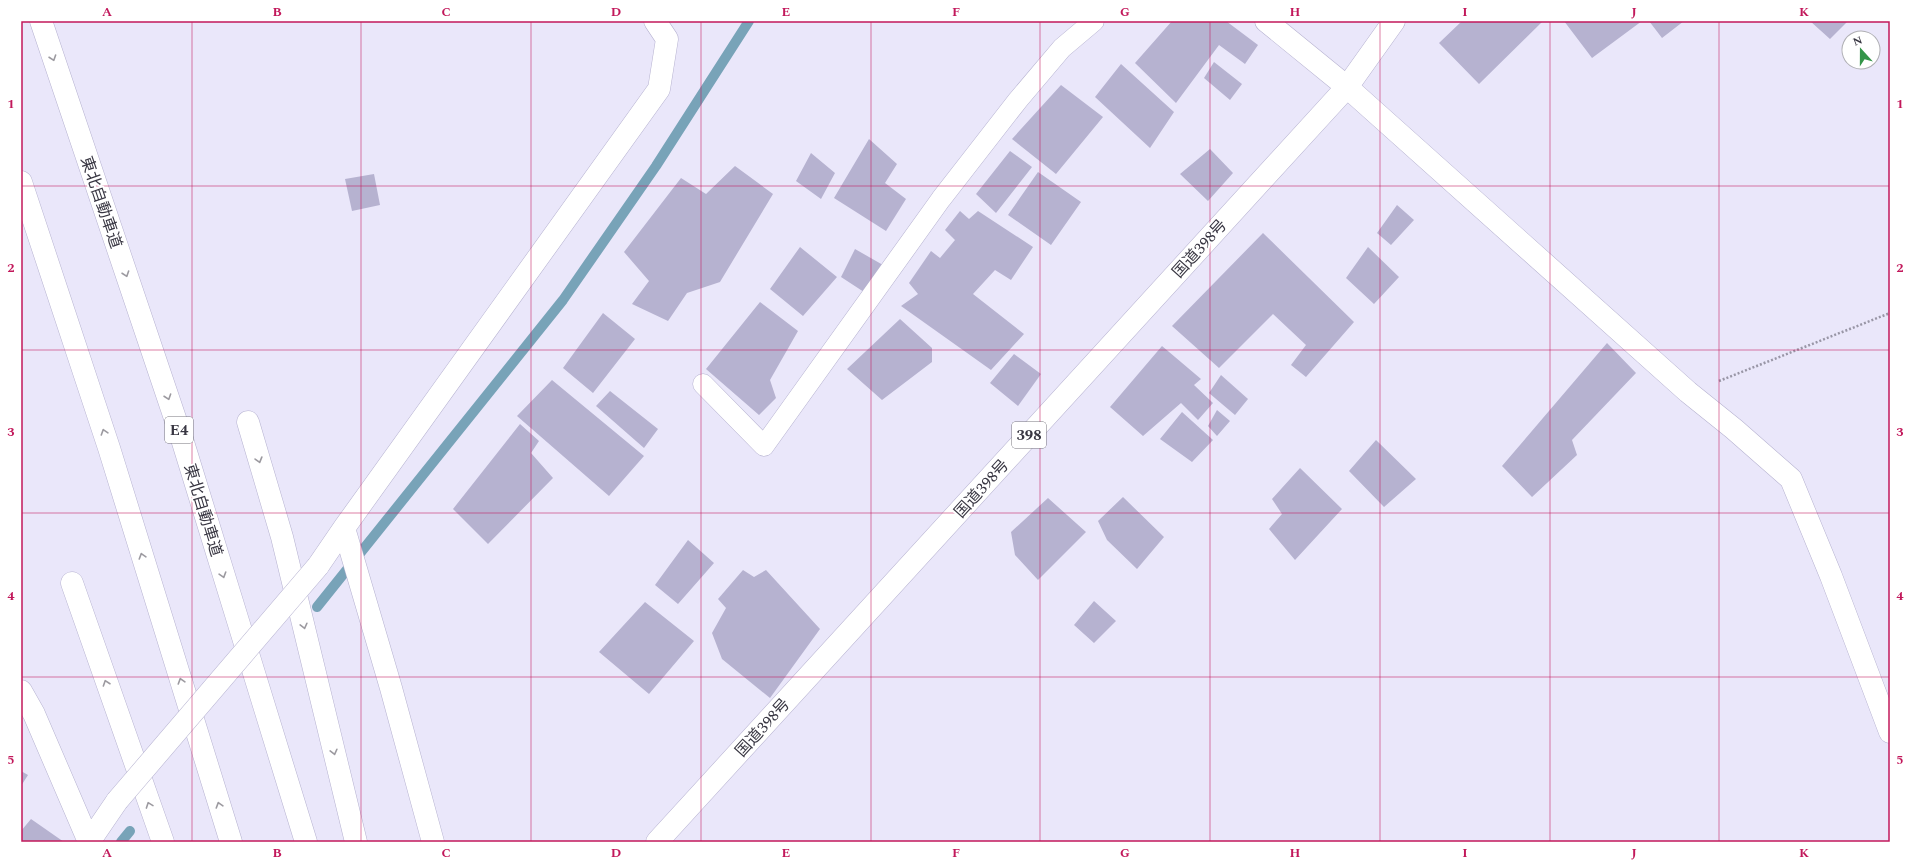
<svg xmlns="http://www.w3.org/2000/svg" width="1911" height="863" viewBox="0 0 1911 863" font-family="Spectral,'Noto Sans JP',serif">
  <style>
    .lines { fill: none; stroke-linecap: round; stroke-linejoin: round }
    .stream { stroke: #78a3b8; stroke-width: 10 }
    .building { fill: #b6b2d0 }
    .lane-casing { stroke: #b6b2d0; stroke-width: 21 }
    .street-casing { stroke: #b6b2d0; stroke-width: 23 }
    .highway-casing { stroke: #b6b2d0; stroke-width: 23 }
    .path { stroke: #9996a6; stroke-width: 2.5; stroke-dasharray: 2 2; stroke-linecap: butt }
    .lane { stroke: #fff; stroke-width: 20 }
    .street { stroke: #fff; stroke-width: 22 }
    .highway { stroke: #fff; stroke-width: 22 }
    .street-bridge-casing { stroke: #b6b2d0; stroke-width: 23; stroke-linecap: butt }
    .street-bridge { stroke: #fff; stroke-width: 22 }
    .oneway { stroke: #9c9aa0 }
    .grid { fill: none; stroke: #c2185b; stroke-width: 1; stroke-opacity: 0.55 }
    .labels { text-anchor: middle; stroke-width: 4; stroke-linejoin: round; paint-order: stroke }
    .shield { fill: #fff; stroke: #74727b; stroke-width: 1 }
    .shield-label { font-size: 15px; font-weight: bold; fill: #383642 }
    .street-label { font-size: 16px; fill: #383642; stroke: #fff }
    .neatline { fill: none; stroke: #c2185b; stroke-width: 1.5 }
    .grid-label { font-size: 13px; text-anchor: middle; font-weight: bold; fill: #c2185b }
  </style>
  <rect width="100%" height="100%" fill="#eae7fa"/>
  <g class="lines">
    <path class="stream" d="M 317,607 L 563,300 L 656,166 L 749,21
      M 121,842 L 130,831"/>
  </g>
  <path class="building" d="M 1172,21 L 1226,21 L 1258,45 L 1245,64 L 1219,45 L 1176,103 L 1135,63 Z
    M 1462,21 L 1543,21 L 1479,84 L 1439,43 Z
    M 1564,21 L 1642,21 L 1592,58 Z
    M 1649,21 L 1684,21 L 1662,38 Z
    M 1810,21 L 1848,21 L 1830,39 Z
    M 1214,62 L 1242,84 L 1230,100 L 1204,78 Z
    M 1121,64 L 1174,112 L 1150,148 L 1095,97 Z
    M 1061,85 L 1103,117 L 1056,174 L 1012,139 Z
    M 869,139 L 897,164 L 885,183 L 906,199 L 886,231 L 834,198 Z
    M 1210,149 L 1233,173 L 1208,201 L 1180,174 Z
    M 1010,151 L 1032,167 L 996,213 L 976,194 Z
    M 811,153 L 835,173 L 821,199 L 796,181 Z
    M 735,166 L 773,194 L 720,282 L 687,293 L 668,321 L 632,304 L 649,281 L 624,252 L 681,178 L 706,194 Z
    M 1038,172 L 1081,202 L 1051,245 L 1008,215 Z
    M 374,174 L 380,205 L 352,211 L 345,179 Z
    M 1397,205 L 1414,220 L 1391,245 L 1377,233 Z
    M 960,211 L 969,219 L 978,211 L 1033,247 L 1011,280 L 995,270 L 973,294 L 1024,334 L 991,370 L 901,306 L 918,294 L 909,283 L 931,251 L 940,258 L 955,240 L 945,230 Z
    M 1263,233 L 1354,322 L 1306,377 L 1291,365 L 1306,345 L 1273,314 L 1219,368 L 1172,326 Z
    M 800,247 L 837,277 L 803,316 L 770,289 Z
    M 1368,247 L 1399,277 L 1374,304 L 1346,278 Z
    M 855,249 L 883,265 L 864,292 L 841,277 Z
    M 760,302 L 798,331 L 770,380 L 776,398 L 759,415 L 706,369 Z
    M 603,313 L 635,339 L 593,393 L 563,368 Z
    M 900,319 L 932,348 L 932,362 L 882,400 L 847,369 Z
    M 1607,343 L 1636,373 L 1572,440 L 1577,455 L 1532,497 L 1502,466 Z
    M 1162,346 L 1201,379 L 1194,385 L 1213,403 L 1198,420 L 1181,403 L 1143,436 L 1110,407 Z
    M 1014,354 L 1041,374 L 1018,406 L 990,383 Z
    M 1221,375 L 1248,399 L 1235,415 L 1209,393 Z
    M 552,380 L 644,456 L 609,496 L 517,416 Z
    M 610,391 L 658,429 L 644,448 L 596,406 Z
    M 1217,410 L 1230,421 L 1217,436 L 1208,426 Z
    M 1182,412 L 1213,440 L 1192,462 L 1160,439 Z
    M 520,424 L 539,441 L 531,453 L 553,478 L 488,544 L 453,509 Z
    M 1376,440 L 1416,479 L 1384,507 L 1349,471 Z
    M 1300,468 L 1342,509 L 1295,560 L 1269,529 L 1282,514 L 1272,499 Z
    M 1123,497 L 1164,537 L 1137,569 L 1107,540 L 1098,521 Z
    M 1048,498 L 1086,532 L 1038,580 L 1015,555 L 1011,532 Z
    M 688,540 L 714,563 L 678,604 L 655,585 Z
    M 743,570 L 754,577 L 766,570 L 820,629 L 770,698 L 722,659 L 712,633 L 726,608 L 718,599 Z
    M 1094,601 L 1116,621 L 1094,643 L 1074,625 Z
    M 645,602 L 694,641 L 649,694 L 599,652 Z
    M 21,771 L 28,775 L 21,786 Z
    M 31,819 L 64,842 L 21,842 L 21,831 Z"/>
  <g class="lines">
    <g class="lane-casing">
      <path id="lane" d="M 703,384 L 764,446 L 941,199 L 1018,100 L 1062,48 L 1094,21"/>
    </g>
    <g class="street-casing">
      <path id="street" d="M 1266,21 L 1347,87 L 1688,392 L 1734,429 L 1791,479 L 1831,576 L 1890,732
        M 344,528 L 391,688 L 433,842
        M 318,566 L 344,528 L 659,89 L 667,39 L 655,21
        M 21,691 L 34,714 L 89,842
        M 89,842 L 117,801"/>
    </g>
    <g class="highway-casing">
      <path id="highway" d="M 41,21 L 182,439 L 306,842
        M 21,182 L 109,448 L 231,842
        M 248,422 L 282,537 L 356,842
        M 72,583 L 163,842
        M 657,842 L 1347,87 L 1394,21"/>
    </g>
    <path class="path" d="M 1719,381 L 1890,313"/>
    <use href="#lane" class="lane"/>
    <use href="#street" class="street"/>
    <use href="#highway" class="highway"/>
    <g class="street-bridge-casing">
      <path id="street-bridge" d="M 117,801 L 318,566"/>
    </g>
    <use href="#street-bridge" class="street-bridge"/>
  </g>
  <defs><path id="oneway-chevron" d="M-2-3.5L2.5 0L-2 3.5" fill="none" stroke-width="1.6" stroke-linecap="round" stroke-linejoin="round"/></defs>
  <g class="oneway">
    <use href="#oneway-chevron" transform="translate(53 58) rotate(71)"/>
    <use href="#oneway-chevron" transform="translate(126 274) rotate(71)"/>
    <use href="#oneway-chevron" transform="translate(168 397) rotate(71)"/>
    <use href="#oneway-chevron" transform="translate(104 432) rotate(-108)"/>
    <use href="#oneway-chevron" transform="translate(259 460) rotate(74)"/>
    <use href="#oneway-chevron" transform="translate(142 556) rotate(-107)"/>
    <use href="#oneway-chevron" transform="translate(223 575) rotate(73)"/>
    <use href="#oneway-chevron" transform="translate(304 626) rotate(76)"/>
    <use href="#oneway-chevron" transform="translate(181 681) rotate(-107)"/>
    <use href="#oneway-chevron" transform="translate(106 683) rotate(-109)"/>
    <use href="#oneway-chevron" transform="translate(334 752) rotate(76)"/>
    <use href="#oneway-chevron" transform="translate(149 805) rotate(-110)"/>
    <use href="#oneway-chevron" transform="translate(219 805) rotate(-107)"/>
  </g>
  <path class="grid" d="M 192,21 L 192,842M 361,21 L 361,842M 531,21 L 531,842M 701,21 L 701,842M 871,21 L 871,842M 1040,21 L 1040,842M 1210,21 L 1210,842M 1380,21 L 1380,842M 1550,21 L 1550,842M 1719,21 L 1719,842M 21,186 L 1890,186M 21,350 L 1890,350M 21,513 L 1890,513M 21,677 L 1890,677"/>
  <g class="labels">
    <g class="shield">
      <rect x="165" y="417" width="28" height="26" rx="3"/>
      <rect x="1012" y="422" width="34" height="26" rx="3"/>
    </g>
    <g class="shield-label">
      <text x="179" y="435">E4</text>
      <text x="1029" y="440">398</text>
    </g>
    <g class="street-label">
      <text transform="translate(102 202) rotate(71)" y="6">東北自動車道</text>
      <text transform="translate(1199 248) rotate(-48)" y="6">国道398号</text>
      <text transform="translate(981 488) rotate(-48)" y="6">国道398号</text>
      <text transform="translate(204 510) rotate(73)" y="6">東北自動車道</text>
      <text transform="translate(762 727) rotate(-48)" y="6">国道398号</text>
    </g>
  </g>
  <rect width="1911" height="863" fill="none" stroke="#ffffff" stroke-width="44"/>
  <g transform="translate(1861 50) rotate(339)"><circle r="19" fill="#ffffff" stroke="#afafb3"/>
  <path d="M0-3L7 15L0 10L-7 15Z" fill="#349549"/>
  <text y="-6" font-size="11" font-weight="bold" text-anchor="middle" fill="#383642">N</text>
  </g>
  <rect x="22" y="22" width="1867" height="819" class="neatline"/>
  <g class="grid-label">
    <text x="107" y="16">A</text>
    <text x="277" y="16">B</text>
    <text x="446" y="16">C</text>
    <text x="616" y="16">D</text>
    <text x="786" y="16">E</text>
    <text x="956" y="16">F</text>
    <text x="1125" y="16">G</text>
    <text x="1295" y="16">H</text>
    <text x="1465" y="16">I</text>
    <text x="1634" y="16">J</text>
    <text x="1804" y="16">K</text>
    <text x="11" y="108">1</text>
    <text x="1900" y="108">1</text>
    <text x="11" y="272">2</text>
    <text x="1900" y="272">2</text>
    <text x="11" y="436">3</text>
    <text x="1900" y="436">3</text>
    <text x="11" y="600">4</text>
    <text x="1900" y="600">4</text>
    <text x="11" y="764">5</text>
    <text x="1900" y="764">5</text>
    <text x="107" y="857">A</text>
    <text x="277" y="857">B</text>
    <text x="446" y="857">C</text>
    <text x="616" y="857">D</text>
    <text x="786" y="857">E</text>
    <text x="956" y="857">F</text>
    <text x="1125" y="857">G</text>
    <text x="1295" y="857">H</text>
    <text x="1465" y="857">I</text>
    <text x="1634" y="857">J</text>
    <text x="1804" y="857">K</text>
  </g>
</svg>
